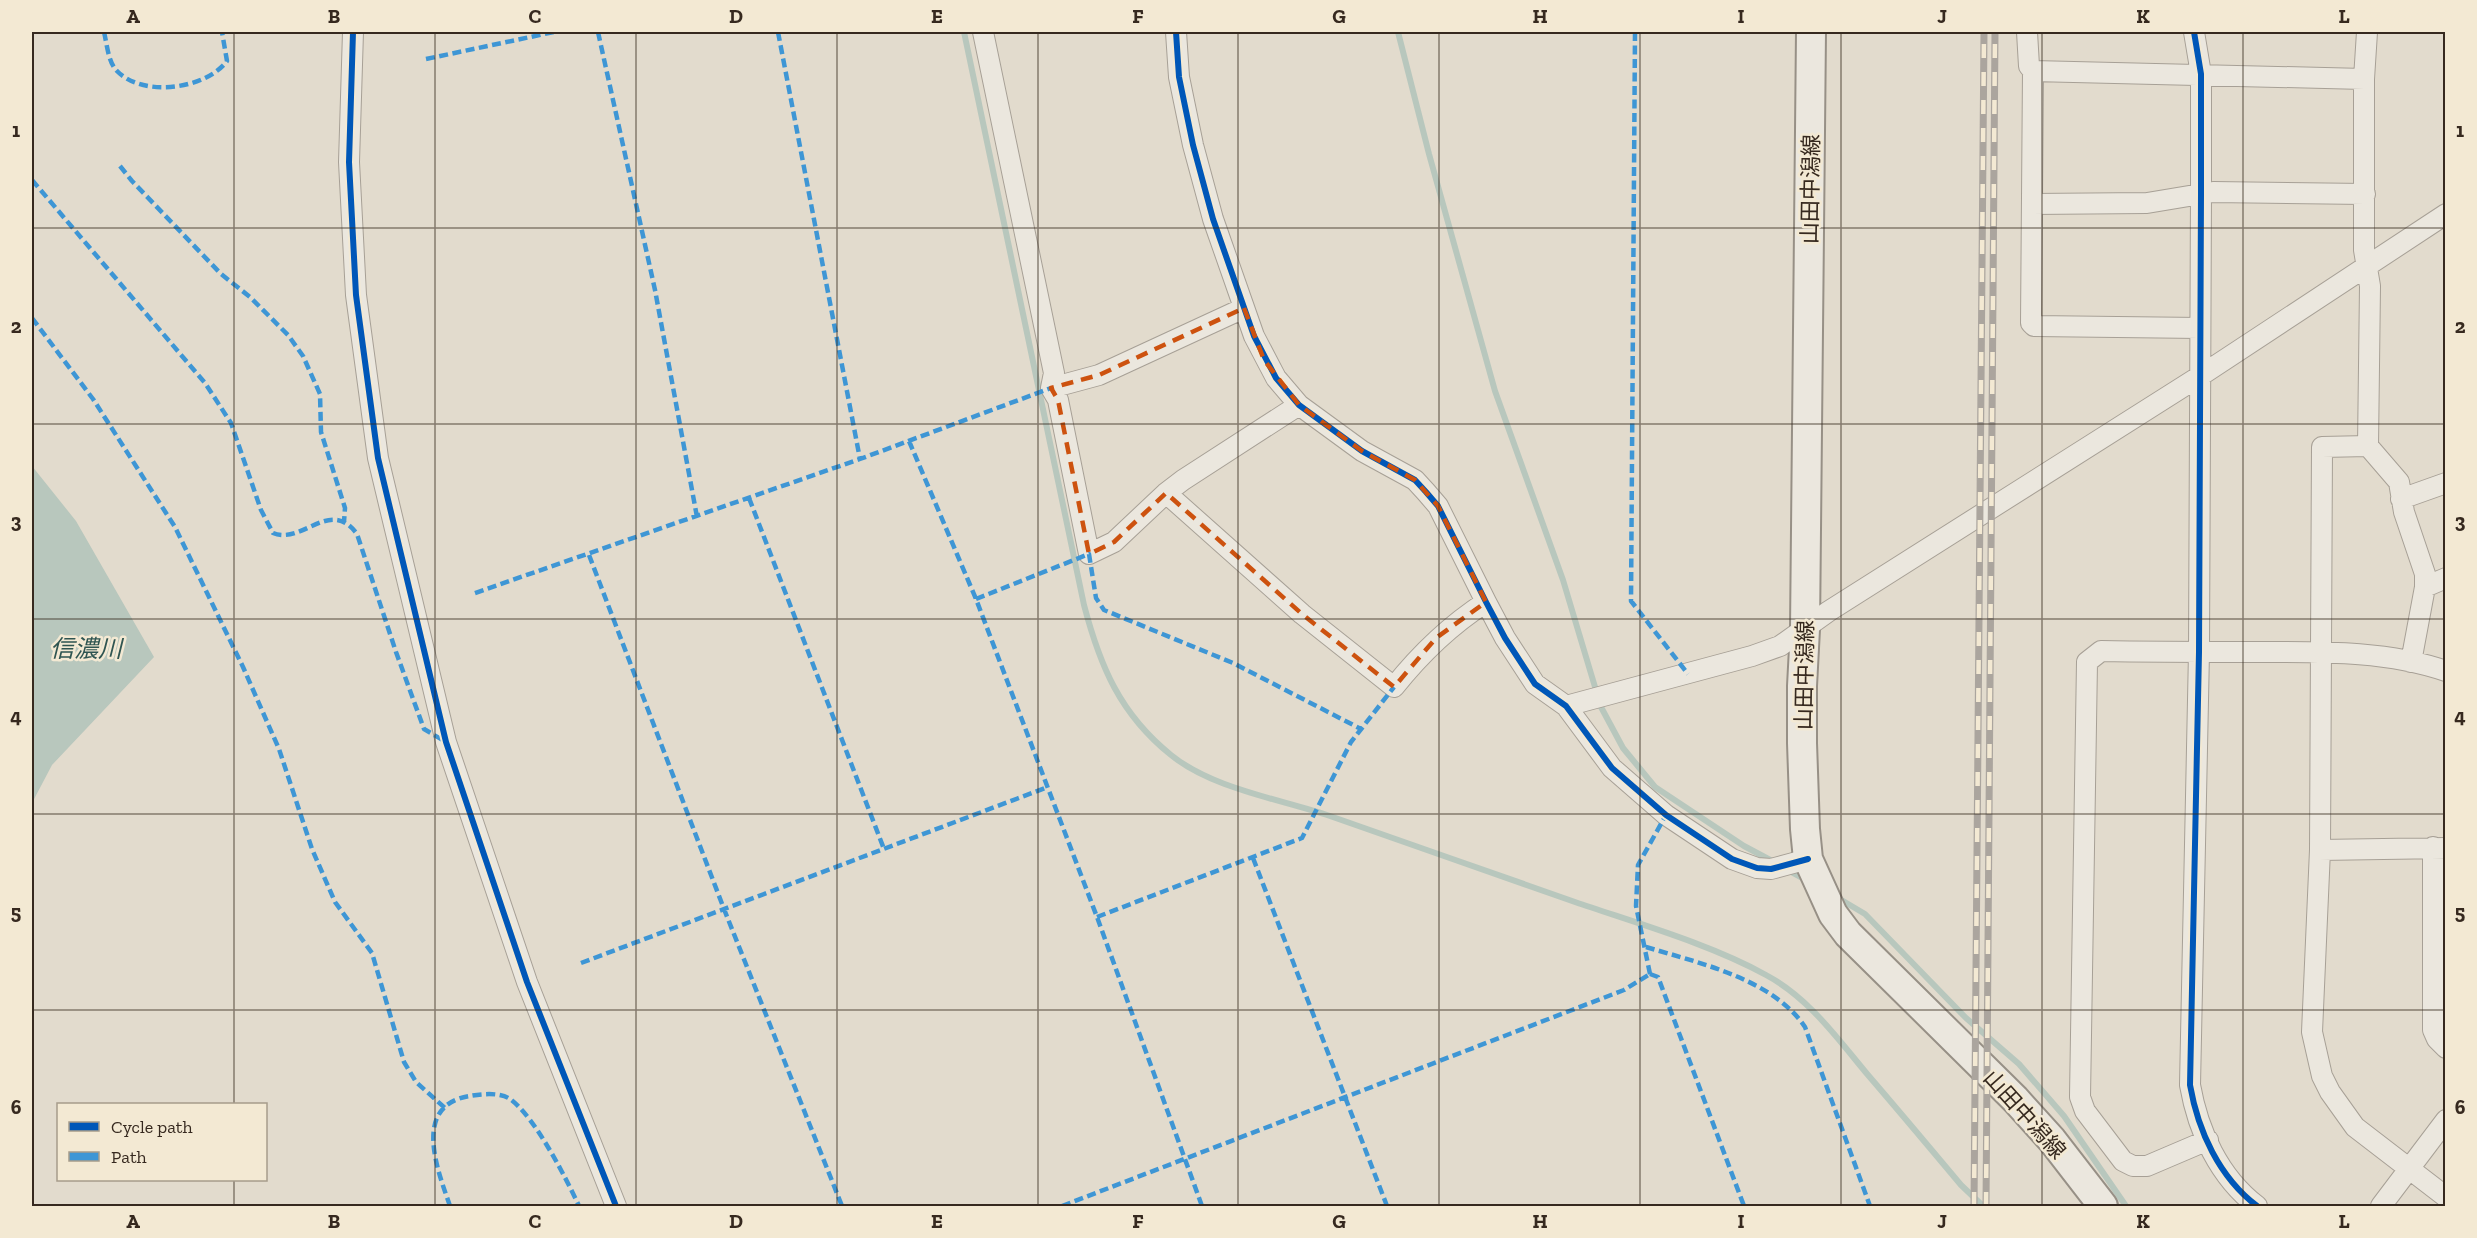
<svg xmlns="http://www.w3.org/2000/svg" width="2477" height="1238" viewBox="0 0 2477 1238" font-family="'Zilla Slab','Noto Sans JP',serif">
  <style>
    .water { fill: #b8c7bd }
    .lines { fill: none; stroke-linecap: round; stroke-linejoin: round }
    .stream { stroke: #b8c7bd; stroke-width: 6 }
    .minor-casing { stroke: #a7a096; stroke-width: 22 }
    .secondary-casing { stroke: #979086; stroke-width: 32 }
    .minor { stroke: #ebe7de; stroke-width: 20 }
    .secondary { stroke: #ebe7de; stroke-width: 28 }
    .rail-casing { stroke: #aba59e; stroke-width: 7 }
    .rail { stroke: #f3e9d3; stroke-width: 4.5; stroke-dasharray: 14; stroke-linecap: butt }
    .quiet { stroke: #3e96d5; stroke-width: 4.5; stroke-dasharray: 9 4.5; stroke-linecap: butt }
    .cycleway-casing { stroke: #f3e9d3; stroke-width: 10 }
    .cycleway { stroke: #0057b8; stroke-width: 6 }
    .marked { fill: none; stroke: #cd520f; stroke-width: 4.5; stroke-dasharray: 12 8; stroke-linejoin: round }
    .grid { fill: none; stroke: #36291f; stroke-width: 1.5; stroke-opacity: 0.55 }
    .labels { text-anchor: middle; stroke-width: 5; stroke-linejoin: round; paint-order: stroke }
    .street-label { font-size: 22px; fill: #36291f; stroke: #f3e9d3 }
    .water-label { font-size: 24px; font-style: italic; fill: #2f5551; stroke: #f3e9d3 }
    .neatline { fill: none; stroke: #36291f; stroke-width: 2 }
    .grid-label { font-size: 20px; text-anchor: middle; font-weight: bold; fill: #36291f }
  </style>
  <rect width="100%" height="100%" fill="#e2dbcd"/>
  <path class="water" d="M 32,466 L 76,521 L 154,657 L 52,765 L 32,803 Z"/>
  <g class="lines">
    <path class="stream" d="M 964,32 L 1084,605 C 1100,666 1120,714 1171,755 C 1213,789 1280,799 1330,816 C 1412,844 1493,874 1575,902 C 1636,923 1710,944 1766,975 C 1809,998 1837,1038 1868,1075 C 1899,1111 1930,1148 1961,1185 L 1983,1206
      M 1398,32 L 1429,154 L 1495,391 L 1563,580 L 1601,707 L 1623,748 L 1655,787 L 1744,846 L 1774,862
      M 1788,870 L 1808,881
      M 1838,898 L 1865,914 L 1966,1018 L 2019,1064 L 2064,1116 L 2126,1206"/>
    <g class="minor-casing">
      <path id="minor" d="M 353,32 L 349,162 L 356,295 L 378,458 L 446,742 L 527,982 L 616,1206
        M 983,32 L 1054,373 L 1051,388 L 1058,400 L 1089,554 L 1114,542 L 1166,493 L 1183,480 L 1299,405
        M 1176,32 L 1179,77 L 1193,145 L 1213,219 L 1254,336 L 1276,378 L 1299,405 L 1362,451 L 1415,480 L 1426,492 L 1438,506 L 1486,602 L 1505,638 L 1535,684 L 1566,706 L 1612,768 L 1666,815 L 1732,859 L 1757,868 L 1771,869 L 1808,859
        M 2027,32 L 2029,66 L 2033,71 L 2031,323 L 2034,326 L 2200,328
        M 2194,32 L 2201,74 L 2201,194 L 2199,652 L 2190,1085 C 2198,1131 2219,1177 2257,1206
        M 2367,32 L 2364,79 L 2364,250 L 2370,286 L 2368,446 L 2399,482 L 2404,512 L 2425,574 L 2425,587 L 2411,662
        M 2033,71 L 2364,79
        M 2032,204 L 2147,203 L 2213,192 L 2365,194
        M 1051,388 L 1099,375 L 1244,308
        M 2368,446 L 2322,447 L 2320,850 L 2312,1032 L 2322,1076 L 2330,1092 L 2355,1127 L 2446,1197
        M 1166,493 L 1302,614 L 1394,687 C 1421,653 1449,626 1486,602
        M 2401,499 L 2446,483
        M 2425,587 L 2446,578
        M 1566,706 L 1752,656 L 1780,646 L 1829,611 L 2200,376 L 2446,214
        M 2433,847 L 2433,1030 L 2437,1039 L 2446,1048
        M 2320,850 L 2446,848
        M 2208,1140 L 2147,1166 L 2133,1166 L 2123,1161 L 2085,1111 L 2080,1097 L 2087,662 L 2101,651 C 2152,652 2204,652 2256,652 C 2319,652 2385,650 2446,671
        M 2381,1206 L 2446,1120"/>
    </g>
    <g class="secondary-casing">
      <path id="secondary" d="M 1811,32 L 1805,629 L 1802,686 L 1802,743 L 1805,829 L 1808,859 L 1833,914 L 1848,934 L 2015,1099 L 2052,1140 L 2103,1206"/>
    </g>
    <use href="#minor" class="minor"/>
    <use href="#secondary" class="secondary"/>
    <g class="rail-casing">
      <path id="rail" d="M 1974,1206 L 1984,32
        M 1986,1206 L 1995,32"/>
    </g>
    <use href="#rail" class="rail"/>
    <path class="quiet" d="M 104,32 C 107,44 108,62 117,71 C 143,98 206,89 227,61 L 222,32
      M 598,32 L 655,290 L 697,517
      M 778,32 L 860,459
      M 1635,32 L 1631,601 L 1688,674
      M 426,59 L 554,32
      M 120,166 L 132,181 L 221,274 L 250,297 L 288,335 L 303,356 L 320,394 L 321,432 L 345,508 L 344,522
      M 32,180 L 205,383 L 231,423 L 261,510 L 273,533 C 303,545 330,497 357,534 L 396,652 L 424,729 L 446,742
      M 32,318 L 93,399 L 175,527 L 243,667 L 279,749 L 312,849 L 335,902 L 372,953 L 404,1062 L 416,1082 L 445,1108
      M 909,441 L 976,599 L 1097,917 L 1202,1206
      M 749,498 L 884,849
      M 589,555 L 724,909 L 842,1206
      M 475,593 L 860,459 L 1051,388
      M 976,599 L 1089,554 L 1096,598 L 1104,610 L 1233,663 L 1361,729
      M 1253,858 L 1387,1206
      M 1097,917 L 1302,838 L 1351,742 L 1394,687
      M 1646,947 C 1699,963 1773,979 1805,1027 L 1870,1206
      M 581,963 L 1048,787
      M 1650,974 L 1658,977 L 1744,1206
      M 1650,974 L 1636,906 L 1638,865 L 1666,815
      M 450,1206 C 438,1171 411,1105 470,1096 C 481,1094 500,1092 510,1099 C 535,1117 566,1178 579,1206
      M 1062,1206 L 1624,990 L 1650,974"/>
    <g class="cycleway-casing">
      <path id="cycleway" d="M 353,32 L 349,162 L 356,295 L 378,458 L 446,742 L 527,982 L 616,1206
        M 1176,32 L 1179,77 L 1193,145 L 1213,219 L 1254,336 L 1276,378 L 1299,405 L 1362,451 L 1415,480 L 1426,492 L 1438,506 L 1486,602 L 1505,638 L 1535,684 L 1566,706 L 1612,768 L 1666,815 L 1732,859 L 1757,868 L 1771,869 L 1808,859
        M 2194,32 L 2201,74 L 2201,194 L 2199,652 L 2190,1085 C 2198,1131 2219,1177 2257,1206"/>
    </g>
    <use href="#cycleway" class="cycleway"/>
  </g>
  <path class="marked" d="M 1244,308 L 1264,360 L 1299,405 L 1362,451 L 1415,480 L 1438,506 L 1486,602 L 1436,638 L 1394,687 L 1302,614 L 1166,493 L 1114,542 L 1089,554 L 1058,400 L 1051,388 L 1099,375 Z"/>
  <path class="grid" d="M 234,32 L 234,1104M 435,32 L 435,1206M 636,32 L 636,1206M 837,32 L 837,1206M 1038,32 L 1038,1206M 1238,32 L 1238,1206M 1439,32 L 1439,1206M 1640,32 L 1640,1206M 1841,32 L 1841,1206M 2042,32 L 2042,1206M 2243,32 L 2243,1206M 32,228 L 2446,228M 32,424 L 2446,424M 32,619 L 2446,619M 32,814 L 2446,814M 32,1010 L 2446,1010M 234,1180 L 234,1206"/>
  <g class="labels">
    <g class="street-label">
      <text transform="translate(1810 189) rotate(-89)" y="8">山田中潟線</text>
      <text transform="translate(1804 675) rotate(-89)" y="8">山田中潟線</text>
      <text transform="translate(2025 1114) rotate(48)" y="8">山田中潟線</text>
    </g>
    <g class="water-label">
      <text x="86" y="657">信濃川</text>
    </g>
  </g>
  <rect width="2477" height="1238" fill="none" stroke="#f3e9d3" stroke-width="66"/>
  <rect x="57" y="1103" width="210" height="78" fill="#f3e9d3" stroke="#a79c8b" stroke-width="1.5"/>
  <rect x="69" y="1122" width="30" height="9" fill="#0057b8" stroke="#a79c8b" stroke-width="1.5"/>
  <text x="111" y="1133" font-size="18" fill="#36291f">Cycle path</text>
  <rect x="69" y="1152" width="30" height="9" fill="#3e96d5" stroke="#a79c8b" stroke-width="1.5"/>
  <text x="111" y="1163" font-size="18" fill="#36291f">Path</text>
  <rect x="33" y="33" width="2411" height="1172" class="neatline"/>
  <g class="grid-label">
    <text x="133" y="23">A</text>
    <text x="334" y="23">B</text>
    <text x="535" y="23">C</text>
    <text x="736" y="23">D</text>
    <text x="937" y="23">E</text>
    <text x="1138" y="23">F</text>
    <text x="1339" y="23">G</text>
    <text x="1540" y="23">H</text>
    <text x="1741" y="23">I</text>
    <text x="1942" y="23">J</text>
    <text x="2143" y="23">K</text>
    <text x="2344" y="23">L</text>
    <text x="16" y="137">1</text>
    <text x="2460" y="137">1</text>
    <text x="16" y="333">2</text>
    <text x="2460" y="333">2</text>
    <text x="16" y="528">3</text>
    <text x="2460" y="528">3</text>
    <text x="16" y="723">4</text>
    <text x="2460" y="723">4</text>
    <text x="16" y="919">5</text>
    <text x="2460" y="919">5</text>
    <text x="16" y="1114">6</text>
    <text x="2460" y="1114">6</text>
    <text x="133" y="1228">A</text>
    <text x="334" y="1228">B</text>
    <text x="535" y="1228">C</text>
    <text x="736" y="1228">D</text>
    <text x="937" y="1228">E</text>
    <text x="1138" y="1228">F</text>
    <text x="1339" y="1228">G</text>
    <text x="1540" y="1228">H</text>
    <text x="1741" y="1228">I</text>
    <text x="1942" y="1228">J</text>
    <text x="2143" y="1228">K</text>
    <text x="2344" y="1228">L</text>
  </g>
</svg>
